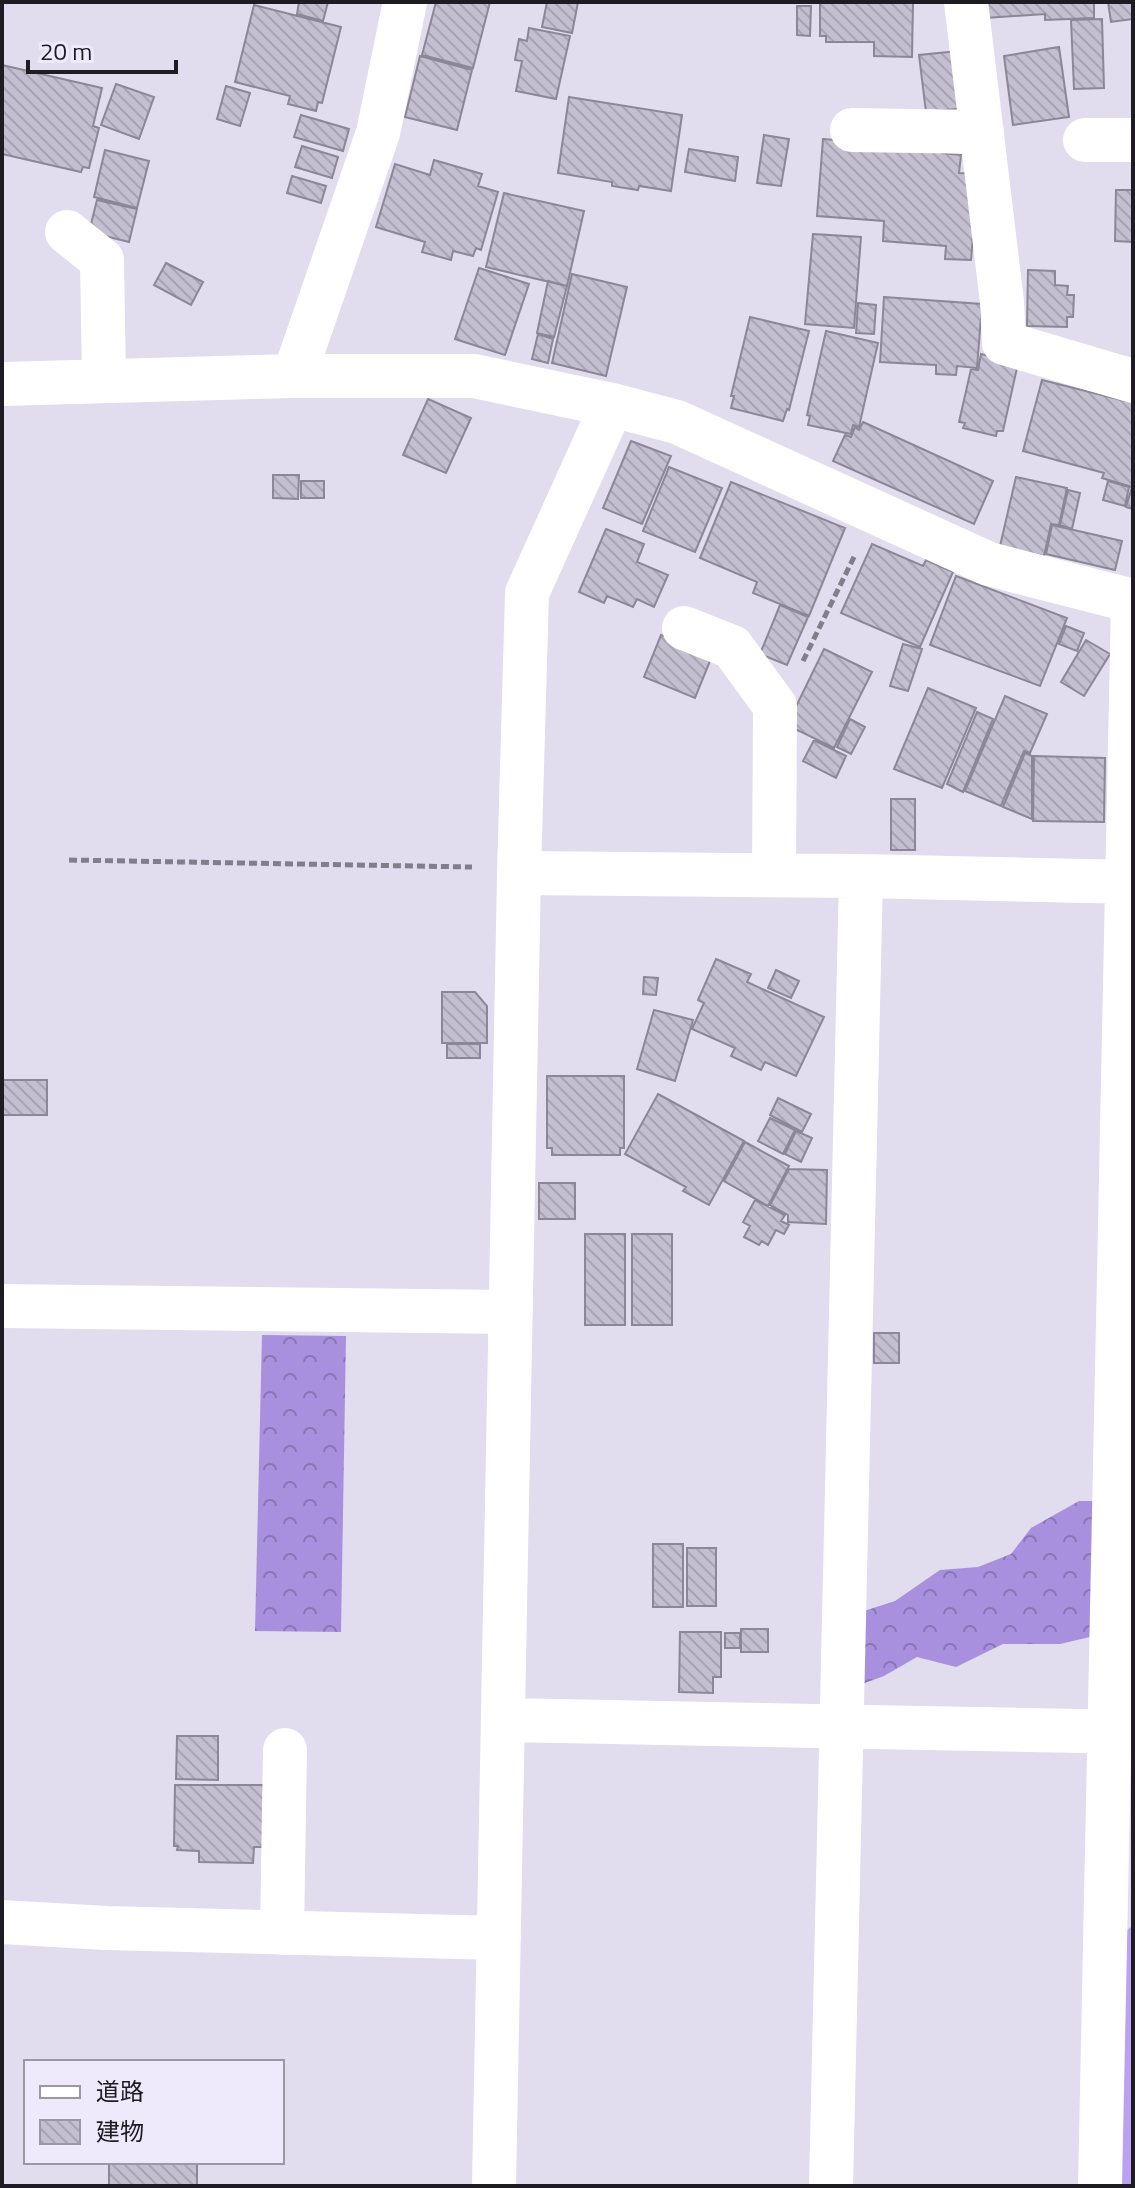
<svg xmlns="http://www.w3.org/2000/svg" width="1135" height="2188" viewBox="0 0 1135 2188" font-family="'Titillium Web','Noto Sans JP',sans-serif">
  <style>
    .forest { fill: url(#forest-crowns) }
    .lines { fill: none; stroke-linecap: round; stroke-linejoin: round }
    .stream { stroke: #baa1f1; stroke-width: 14 }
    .building { fill: url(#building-back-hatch); stroke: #8b8796; stroke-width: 2 }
    .path { stroke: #817e8a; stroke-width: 5; stroke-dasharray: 8 4; stroke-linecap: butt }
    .minor { stroke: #fff; stroke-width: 44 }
  </style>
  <defs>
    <pattern id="forest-crowns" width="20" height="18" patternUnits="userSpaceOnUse" patternTransform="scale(2)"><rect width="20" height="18" fill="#a990df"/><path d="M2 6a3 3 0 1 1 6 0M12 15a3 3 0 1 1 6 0" fill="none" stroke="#8975b4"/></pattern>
    <pattern id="building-back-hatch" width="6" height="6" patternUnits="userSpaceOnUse" patternTransform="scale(2)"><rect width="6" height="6" fill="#c4bfd0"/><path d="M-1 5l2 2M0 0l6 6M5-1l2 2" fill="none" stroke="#a8a4b2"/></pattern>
  </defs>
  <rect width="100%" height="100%" fill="#e1dcee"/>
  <path class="forest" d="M 262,1335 L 346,1336 L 341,1632 L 255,1631 Z
    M 1079,1501 L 1094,1501 L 1090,1637 L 1060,1644 L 1003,1644 L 956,1667 L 917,1657 L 884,1676 L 862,1684 L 864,1611 L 895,1601 L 940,1570 L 978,1567 L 1011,1554 L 1031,1528 Z"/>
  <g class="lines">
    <path class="stream" d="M 1129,2073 L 1133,1934
      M 1126,2186 L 1129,2073 L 1133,2073"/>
  </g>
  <path class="building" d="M 299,2 L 328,2 L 323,21 L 297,14 Z
    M 436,2 L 490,2 L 473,68 L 422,55 Z
    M 547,2 L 578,2 L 572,33 L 542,27 Z
    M 820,2 L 913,2 L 912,57 L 874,56 L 874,42 L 826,42 L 826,36 L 820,36 Z
    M 984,2 L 1094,2 L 1094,18 L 1045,20 L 1045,14 L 985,18 Z
    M 1108,2 L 1133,2 L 1133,19 L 1111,22 Z
    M 254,5 L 341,27 L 322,103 L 318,102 L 316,111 L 288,104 L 290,96 L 235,82 Z
    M 797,6 L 811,6 L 810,36 L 797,35 Z
    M 1102,19 L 1104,88 L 1074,89 L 1071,20 Z
    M 529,28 L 570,36 L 556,99 L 516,91 L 522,61 L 515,60 L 519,39 L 527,41 Z
    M 1059,47 L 1069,117 L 1013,125 L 1004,56 Z
    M 958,51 L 965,108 L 926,112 L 919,55 Z
    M 420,56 L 472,70 L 457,130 L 405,117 Z
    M 2,65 L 102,88 L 93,126 L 99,128 L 89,168 L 83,167 L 81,172 L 2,154 Z
    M 116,84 L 154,97 L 139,139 L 101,125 Z
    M 226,86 L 250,93 L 240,126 L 217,119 Z
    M 569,97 L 682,115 L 671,191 L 639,186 L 638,190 L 612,186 L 612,182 L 558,173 Z
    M 301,115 L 349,129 L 343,151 L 294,137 Z
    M 764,135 L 789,139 L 781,186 L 757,183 Z
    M 823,139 L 942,149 L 942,153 L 961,155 L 959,173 L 978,174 L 971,260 L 945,259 L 946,246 L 883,241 L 884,221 L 817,216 Z
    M 302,146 L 338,157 L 332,178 L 295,167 Z
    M 689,149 L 738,157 L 735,181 L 685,172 Z
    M 105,150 L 149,161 L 137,208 L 94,197 Z
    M 434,160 L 482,174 L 478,186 L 498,192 L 481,250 L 476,248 L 473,256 L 453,251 L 451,260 L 422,252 L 425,242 L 376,227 L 395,164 L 430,175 Z
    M 292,176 L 326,186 L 321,203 L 287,193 Z
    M 1116,190 L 1133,190 L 1133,242 L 1115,241 Z
    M 504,193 L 584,211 L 567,286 L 486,267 Z
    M 97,200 L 137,209 L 129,242 L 89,232 Z
    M 813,234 L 861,237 L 854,328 L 805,324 Z
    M 166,263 L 203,282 L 191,305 L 154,285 Z
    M 479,268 L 529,284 L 505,355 L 455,339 Z
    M 1028,270 L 1055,271 L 1055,285 L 1068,286 L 1067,295 L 1074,295 L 1073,317 L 1067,317 L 1067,327 L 1027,326 Z
    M 572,274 L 627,287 L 606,376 L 552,363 Z
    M 548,281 L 567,286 L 554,337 L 537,333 Z
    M 884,297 L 982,304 L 977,368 L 957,366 L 956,375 L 936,374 L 936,365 L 880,362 Z
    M 858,303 L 876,305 L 874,334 L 856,333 Z
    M 750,317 L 809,331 L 789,410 L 787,409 L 783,421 L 731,408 L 734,396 L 731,396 Z
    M 826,331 L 878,343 L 859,427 L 853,425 L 851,434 L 808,425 L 810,416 L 807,415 Z
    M 538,334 L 553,339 L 548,363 L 532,359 Z
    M 981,354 L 1006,360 L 1017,368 L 1003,431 L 997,431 L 996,436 L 963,428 L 965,423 L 959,422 L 971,369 L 978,370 Z
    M 1042,380 L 1125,401 L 1133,396 L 1133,509 L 1126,507 L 1132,487 L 1102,478 L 1104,473 L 1023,451 Z
    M 428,399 L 471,418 L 446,473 L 403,455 Z
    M 863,422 L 993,481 L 974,524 L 833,461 L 845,435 L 851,437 L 855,427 L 859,430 Z
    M 631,441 L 671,456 L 642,524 L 603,508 Z
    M 669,467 L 722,488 L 695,552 L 643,531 Z
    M 273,475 L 299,475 L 298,499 L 273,498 Z
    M 1016,477 L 1067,488 L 1059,525 L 1051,524 L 1044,556 L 1000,546 Z
    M 301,481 L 324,481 L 324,498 L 301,498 Z
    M 1108,481 L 1129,487 L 1125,506 L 1103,500 Z
    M 731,482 L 845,528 L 809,616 L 753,593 L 757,582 L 700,558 Z
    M 1068,490 L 1080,493 L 1072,529 L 1060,525 Z
    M 1052,525 L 1122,541 L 1115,570 L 1046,554 Z
    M 606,529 L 644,544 L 637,562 L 668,575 L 654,607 L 637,599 L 633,607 L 607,596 L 604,603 L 579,592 Z
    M 872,544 L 923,566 L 926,560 L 953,572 L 920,647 L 841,613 Z
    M 956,576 L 1067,618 L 1040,686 L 930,645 Z
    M 780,605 L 808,617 L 787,665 L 760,654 Z
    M 1066,626 L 1084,633 L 1077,651 L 1059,644 Z
    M 661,635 L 712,656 L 695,698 L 644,677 Z
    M 1086,640 L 1110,654 L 1084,696 L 1061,682 Z
    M 903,644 L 922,649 L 908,691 L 890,686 Z
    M 824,649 L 872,672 L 834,748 L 787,725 Z
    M 928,688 L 976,708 L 942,788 L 894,769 Z
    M 1005,696 L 1047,714 L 1030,753 L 1024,751 L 1001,806 L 965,791 Z
    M 977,712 L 993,719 L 963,792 L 947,784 Z
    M 850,719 L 865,727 L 851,754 L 837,747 Z
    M 814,740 L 846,756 L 836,778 L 803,761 Z
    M 1025,753 L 1032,756 L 1032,819 L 1003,807 Z
    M 1034,756 L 1105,758 L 1104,822 L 1033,821 Z
    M 891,799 L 915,799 L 915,850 L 891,850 Z
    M 716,959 L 751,974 L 747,982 L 824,1017 L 796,1076 L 765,1062 L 761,1070 L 731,1056 L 735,1048 L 692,1029 L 704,1003 L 698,1000 Z
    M 776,970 L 799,981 L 791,998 L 768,988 Z
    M 644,977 L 658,978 L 656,995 L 643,994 Z
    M 442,992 L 475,992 L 487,1006 L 487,1043 L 442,1043 Z
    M 654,1010 L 693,1020 L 675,1081 L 637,1069 Z
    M 447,1044 L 480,1044 L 480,1058 L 447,1058 Z
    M 547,1076 L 624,1076 L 624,1148 L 620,1148 L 620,1155 L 552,1155 L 552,1148 L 547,1148 Z
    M 2,1080 L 47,1080 L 47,1115 L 2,1115 Z
    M 658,1094 L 744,1141 L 709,1205 L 683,1191 L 686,1187 L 625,1154 Z
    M 778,1098 L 811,1114 L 802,1132 L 770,1115 Z
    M 770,1118 L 795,1130 L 783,1154 L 758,1141 Z
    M 796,1131 L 812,1138 L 801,1162 L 785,1154 Z
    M 745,1142 L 789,1166 L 768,1206 L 724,1181 Z
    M 789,1169 L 827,1170 L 826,1224 L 788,1222 L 788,1215 L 770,1205 Z
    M 539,1183 L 575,1183 L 575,1219 L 539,1219 Z
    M 755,1200 L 785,1215 L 781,1221 L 789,1225 L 784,1234 L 776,1230 L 768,1245 L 762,1241 L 759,1245 L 744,1237 L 750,1226 L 743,1222 Z
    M 585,1234 L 625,1234 L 625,1325 L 585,1325 Z
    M 632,1234 L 672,1234 L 672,1325 L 632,1325 Z
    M 874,1333 L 899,1333 L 899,1363 L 874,1363 Z
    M 653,1544 L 683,1544 L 683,1607 L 653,1607 Z
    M 687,1548 L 716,1548 L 716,1606 L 687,1606 Z
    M 741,1629 L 768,1629 L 768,1652 L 741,1652 Z
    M 680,1632 L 721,1632 L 721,1677 L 713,1677 L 713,1693 L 679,1692 Z
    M 725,1633 L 740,1633 L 740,1648 L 725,1648 Z
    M 177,1736 L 218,1736 L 218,1780 L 176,1779 Z
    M 175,1785 L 270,1785 L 273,1847 L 254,1847 L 253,1863 L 199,1862 L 199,1851 L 177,1850 L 178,1846 L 174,1846 Z
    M 109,2162 L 197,2162 L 197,2186 L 109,2186 Z"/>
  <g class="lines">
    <path class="path" d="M 803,661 L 855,555
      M 69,860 L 472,867"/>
    <path class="minor" d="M 966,2 L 1002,302 L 1004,343 L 1133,381
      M 852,130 L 982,132
      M 1085,140 L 1133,140
      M 67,232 L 102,260 L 104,381
      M 294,376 L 378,133 L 405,2
      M 2,384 L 294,376 L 474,376 L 612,405 L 677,422 L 989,564 L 1133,601
      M 684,628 L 732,647 L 775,706 L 774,875
      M 519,873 L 861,876 L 1133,882
      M 2,1306 L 511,1312
      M 503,1720 L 1133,1732
      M 2,1922 L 106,1928 L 499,1938
      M 282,1933 L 285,1750
      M 494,2186 L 519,873 L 527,593 L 612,405
      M 831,2186 L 861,876
      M 1100,2186 L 1133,601"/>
  </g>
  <rect width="1135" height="2188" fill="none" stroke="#1e1c22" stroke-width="8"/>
  <rect x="24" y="2060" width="260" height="104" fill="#eeeafb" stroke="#9b98a4" stroke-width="2"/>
  <rect x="40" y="2086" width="40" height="12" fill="#ffffff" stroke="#9b98a4" stroke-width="2"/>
  <text x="96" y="2100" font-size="24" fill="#1e1c22">道路</text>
  <rect x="40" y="2120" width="40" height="24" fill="url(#building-back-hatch)" stroke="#9b98a4" stroke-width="2"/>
  <text x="96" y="2140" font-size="24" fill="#1e1c22">建物</text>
  <path d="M28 60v12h148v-12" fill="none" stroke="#1e1c22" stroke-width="4"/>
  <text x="40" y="60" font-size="24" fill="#1e1c22" stroke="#eeeafb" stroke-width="6" paint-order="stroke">20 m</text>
</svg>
